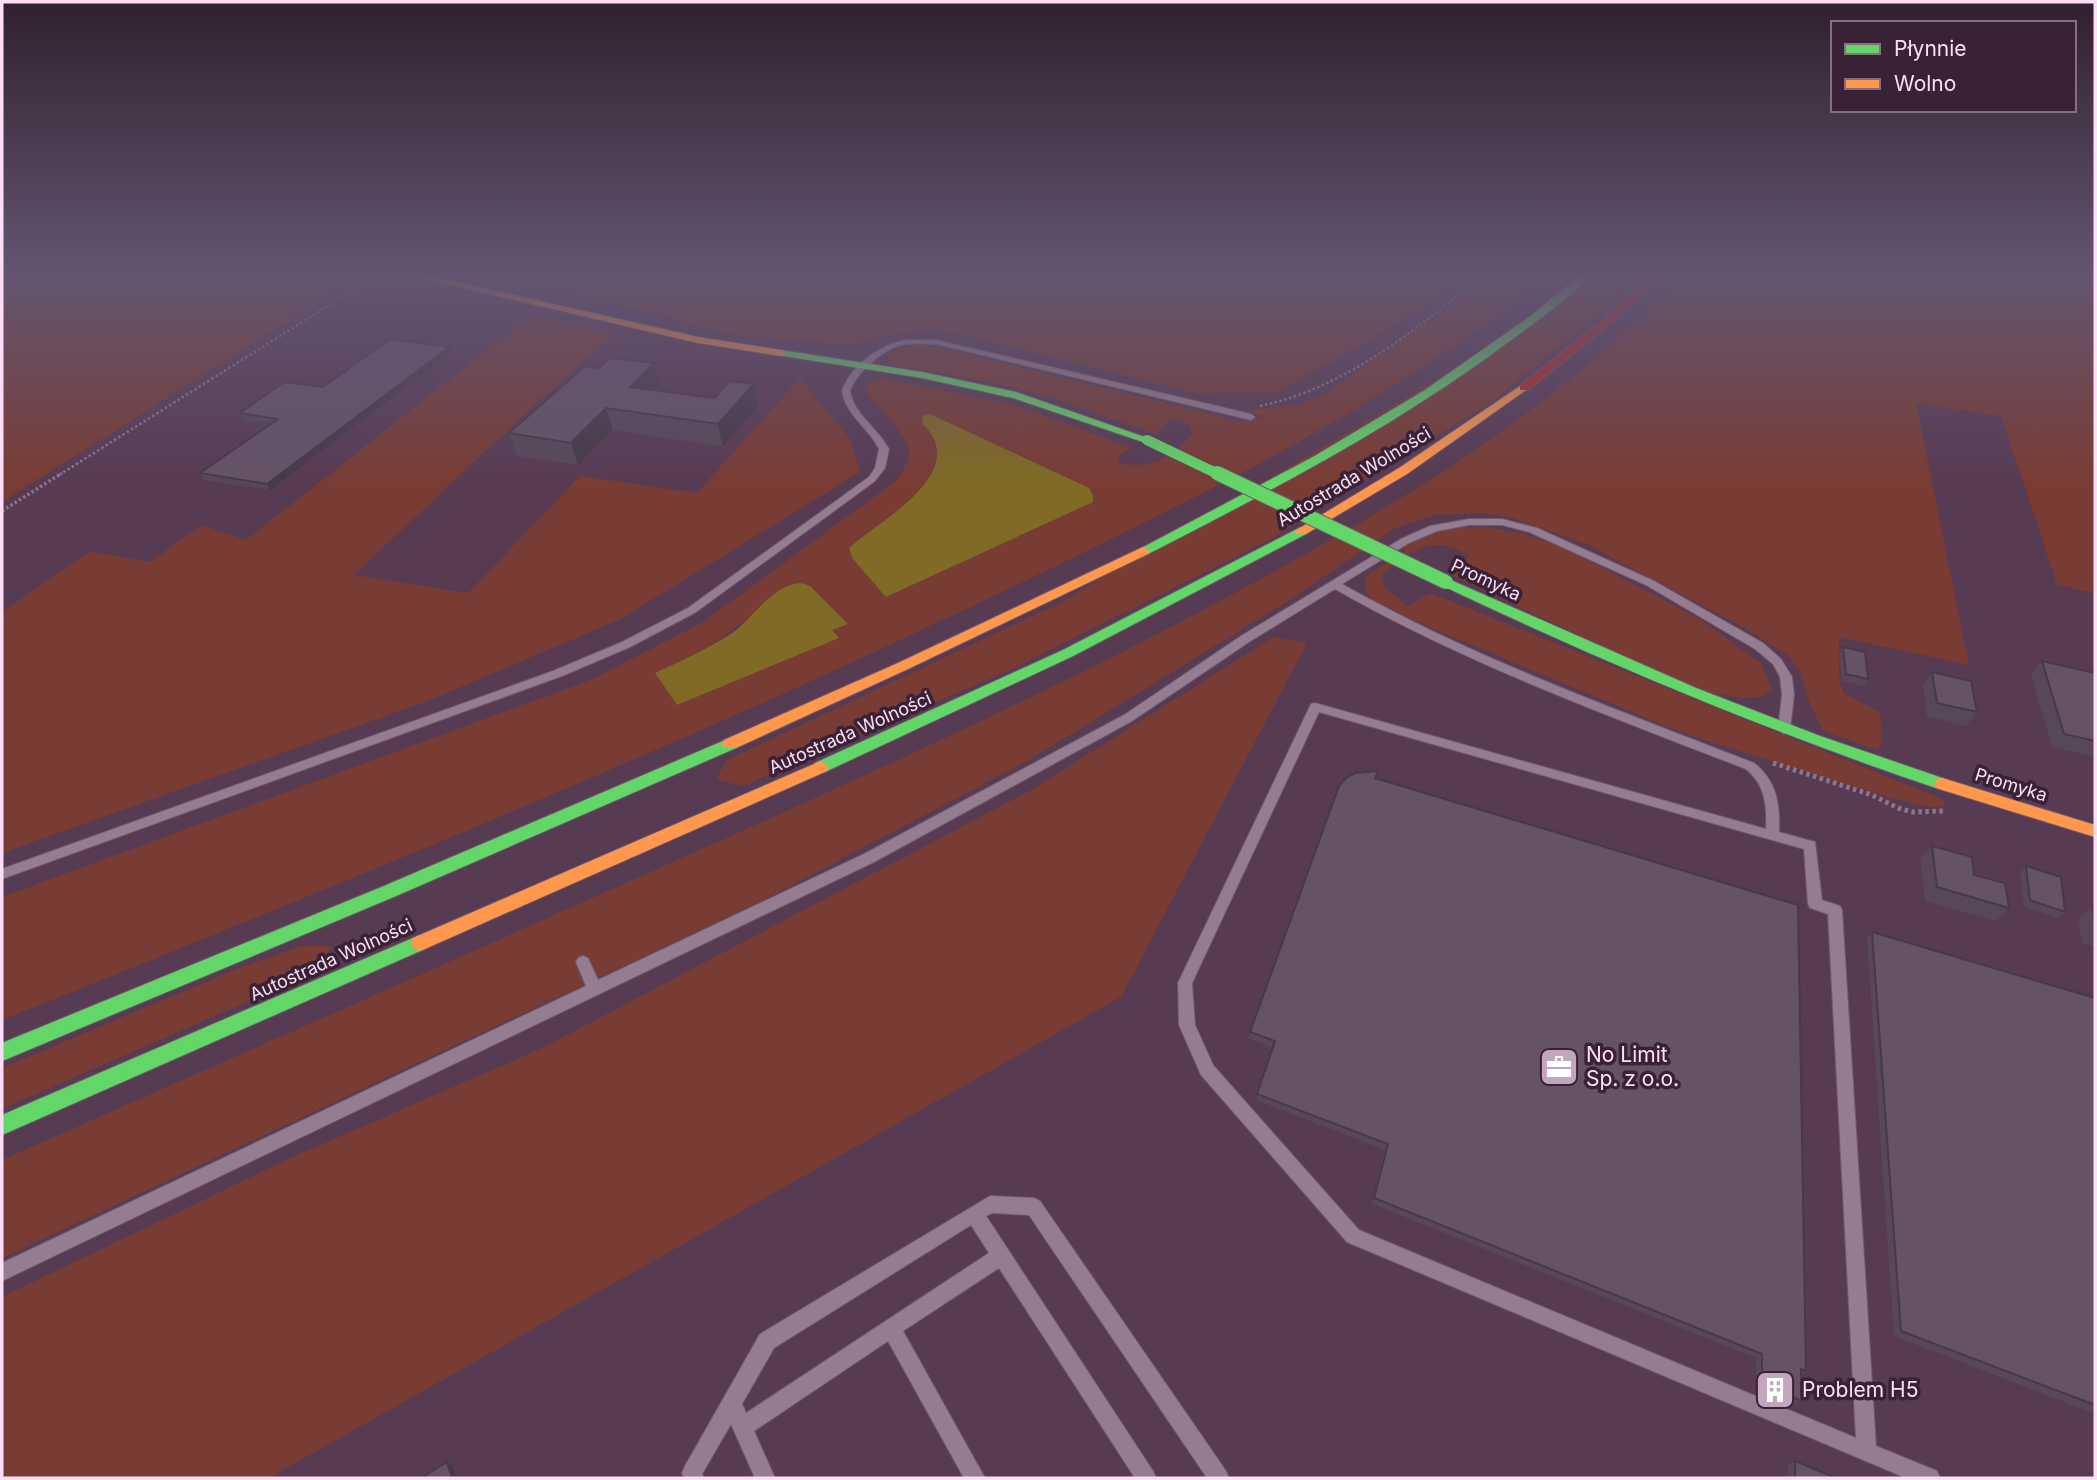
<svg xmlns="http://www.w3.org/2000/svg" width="2097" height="1480" viewBox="0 0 2097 1480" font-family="Inter,sans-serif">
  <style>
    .green { fill: #783c34; fill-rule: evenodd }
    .water { fill: #806a26 }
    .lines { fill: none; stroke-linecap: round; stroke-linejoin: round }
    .lane-casing { stroke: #71586d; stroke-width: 2 }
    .fast-casing { stroke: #71586d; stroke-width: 2 }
    .slow-casing { stroke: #71586d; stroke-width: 2 }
    .jam-casing { stroke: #71586d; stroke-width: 2 }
    .path-far2 { stroke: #8c7689; stroke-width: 2.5; stroke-dasharray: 2.5 2.5; stroke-linecap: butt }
    .path-far1 { stroke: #8c7689; stroke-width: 3.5; stroke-dasharray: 2.5 2.5; stroke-linecap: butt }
    .path { stroke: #8c7689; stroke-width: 5; stroke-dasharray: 3.5 3.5; stroke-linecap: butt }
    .lane { fill: #947d90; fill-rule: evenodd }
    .fast { fill: #63d668; fill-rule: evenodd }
    .slow { fill: #ff974d; fill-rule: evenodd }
    .jam { fill: #b3261e; fill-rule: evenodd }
    .fast-bridge-far1-casing { stroke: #71586d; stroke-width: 11; stroke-linecap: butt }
    .fast-bridge-casing { stroke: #71586d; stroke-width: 16; stroke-linecap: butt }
    .fast-bridge-far1 { stroke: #63d668; stroke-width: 10 }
    .fast-bridge { stroke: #63d668; stroke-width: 14 }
    .wall { fill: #574759 }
    .shaded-wall { fill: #473948 }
    .building { fill: #655267; stroke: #473948; stroke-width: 2 }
    .labels { text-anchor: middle; stroke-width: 7; stroke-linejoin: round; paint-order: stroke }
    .street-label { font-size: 18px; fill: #fedef7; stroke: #3a2236 }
    .near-poi-label { font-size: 21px; fill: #fedef7; stroke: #3a2236; text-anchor: start }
  </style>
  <rect width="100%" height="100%" fill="#573b53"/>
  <path class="green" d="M 2,275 L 361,275 L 361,276 L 2,502 Z
    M 481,275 L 1465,275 L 1435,300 L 1380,334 L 1279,392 L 1195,393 L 958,334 L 929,330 L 883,336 L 851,345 L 724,334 L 655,313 Z
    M 1491,275 L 1551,275 C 1380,412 1178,508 981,602 C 661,755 331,888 2,1020 L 2,897 L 593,679 L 703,622 L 896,481 C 901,472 910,462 909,451 C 908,432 874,406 864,388 L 873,381 L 885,379 L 1015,405 L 1132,448 L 1119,455 L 1118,462 C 1144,472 1180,456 1192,432 L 1190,425 L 1171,417 L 1157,435 L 1050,397 L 1008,386 L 889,364 L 887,354 C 906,346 918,343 938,347 L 1242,422 L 1263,417 L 1244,411 L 1300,404 L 1325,394 ZM 922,423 L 1093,494 L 1092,502 L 887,597 L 849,548 C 882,518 973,472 922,423 ZM 756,613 L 847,623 L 832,630 L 838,637 L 655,674 L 708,648 Z
    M 1597,275 L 1646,275 L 1493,401 L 1269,540 L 1010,670 L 743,786 L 719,780 L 717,777 L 727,760 L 1058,604 L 1564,304 Z
    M 1684,275 L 2095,275 L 2095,593 L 2057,585 L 2001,416 L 1916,403 L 1969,665 L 1839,637 L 1839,677 L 1843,693 L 1880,712 L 1882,742 L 1877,750 L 1823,731 L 1808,699 L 1800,671 L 1787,655 L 1743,627 L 1586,544 L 1513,518 L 1484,513 L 1435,515 L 1394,529 L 1285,603 L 1029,760 L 758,903 L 2,1258 L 2,1160 C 277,1038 552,917 826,793 C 962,731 1099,666 1231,595 C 1393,508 1556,410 1684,275 Z
    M 534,313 L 616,334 L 545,395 L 354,575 L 468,593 L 580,476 L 697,493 L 800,378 L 850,439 L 860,472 L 619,620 L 428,701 L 2,853 L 2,612 L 90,551 L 150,562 L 201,525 L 246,540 Z
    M 1462,527 L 1486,527 L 1522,533 L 1567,549 L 1701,620 L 1761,663 L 1772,690 L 1761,697 L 1742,698 L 1711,693 L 1660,673 L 1451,575 L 1469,556 C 1433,532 1412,551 1382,574 L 1384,587 L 1408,606 L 1430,593 L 1933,795 L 1945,801 L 1942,807 L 1929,807 L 1891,798 L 1682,733 L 1374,604 L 1366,591 L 1366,576 L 1405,551 L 1401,546 L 1436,532 Z
    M 1273,637 L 1307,643 L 1121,997 L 269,1478 L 2,1478 L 2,1297 L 286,1160 L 544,1047 L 1033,789 Z
    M 302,946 L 330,946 L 331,949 L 316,967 L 263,995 L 2,1109 L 2,1068 L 239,968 Z"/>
  <path class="water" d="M 930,414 L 1089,488 L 1093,495 L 1093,502 L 886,597 L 852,558 L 849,548 C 881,519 973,472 922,423 L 923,416 Z
    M 801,583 L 810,586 L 848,624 L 832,630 L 839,638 L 677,705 L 655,673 C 681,661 708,649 732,633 C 754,617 772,585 801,583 Z"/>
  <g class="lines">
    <g class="lane-casing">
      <path id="lane" d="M 906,340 L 936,340 L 1251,414 L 1255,417 L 1251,420 L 936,344 C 925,344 912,343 901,345 C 881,351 859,371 850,390 C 853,414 878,428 889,449 L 885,468 L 875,481 L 696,612 L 630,647 L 562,676 L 2,879 L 2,869 L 553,671 L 622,642 L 688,608 L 869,477 L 875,468 L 879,449 C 869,428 845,415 842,390 C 853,364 879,345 906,340 Z
        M 1469,519 L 1502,519 L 1537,528 L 1654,581 L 1763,643 L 1781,659 L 1792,677 L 1794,695 L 1790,730 L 1784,734 L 1778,730 L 1782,695 L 1780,677 L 1773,664 L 1755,649 L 1646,585 L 1529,532 L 1502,525 L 1469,525 L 1437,531 L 1409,543 L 1342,584 C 1473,658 1615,709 1754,763 C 1777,781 1780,804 1779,832 L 1815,842 L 1822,900 L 1840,906 L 1842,910 L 1876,1446 L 1937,1471 L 1940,1478 L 1906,1478 L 1347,1242 L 1201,1075 L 1179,1025 L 1178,983 L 1311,704 L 1315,703 L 1766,829 C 1767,804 1765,785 1746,769 C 1607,715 1464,663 1335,589 L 1249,642 L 1132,721 L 874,862 L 2,1281 L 2,1263 L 586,986 L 576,962 L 578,958 L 583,956 L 588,958 L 598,980 L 864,854 L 1124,715 L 1241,636 L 1401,539 L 1430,526 ZM 1319,712 L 1804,849 L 1808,904 L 1810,908 L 1828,914 L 1856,1438 L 1359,1230 L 1213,1065 L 1195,1025 L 1192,983 Z
        M 990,1196 L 1034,1198 L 1040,1201 L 1226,1471 L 1229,1478 L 1207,1478 L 1029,1215 L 992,1213 L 986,1216 L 1153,1471 L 1156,1478 L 1135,1478 L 999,1268 L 903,1331 L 985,1478 L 964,1478 L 888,1341 L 754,1431 L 775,1478 L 755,1478 L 731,1424 L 702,1474 L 704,1478 L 684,1478 L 682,1473 L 685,1466 L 760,1334 ZM 971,1225 L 989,1253 L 746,1413 L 742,1404 L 774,1348 Z"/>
    </g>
    <g class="fast-casing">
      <path id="fast" d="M 1580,275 L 1591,275 C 1566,300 1536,322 1507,343 C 1396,426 1271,491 1148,554 L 1143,555 L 1136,551 L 1313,457 L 1425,390 L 1532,315 Z
        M 781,350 L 922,372 L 1016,392 L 1153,440 L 1151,442 L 1143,442 L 1013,398 L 922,378 L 777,355 L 777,351 Z
        M 1301,527 L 1307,531 L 1306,534 L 1073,656 L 827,771 L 821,773 L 813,767 L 815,763 L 1063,650 Z
        M 1446,578 L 1696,688 L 1820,736 L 1948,780 L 1950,784 L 1948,788 L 1936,788 C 1767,731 1603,662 1441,585 L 1439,582 Z
        M 730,738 L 736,740 L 738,744 L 736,748 L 396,896 L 2,1061 L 2,1043 L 384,886 Z
        M 420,935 L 427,938 L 429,943 L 427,948 L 2,1135 L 2,1115 Z"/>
    </g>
    <g class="slow-casing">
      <path id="slow" d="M 408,275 L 427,275 L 698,337 L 781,350 L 786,353 L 781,356 L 698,343 Z
        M 1520,386 L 1529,388 L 1407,474 L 1306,534 L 1296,534 L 1295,531 L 1399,468 Z
        M 1143,547 L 1150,551 L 1148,554 L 908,669 L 736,748 L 724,748 L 722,744 L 724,740 L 898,663 Z
        M 821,761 L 829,767 L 827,771 L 427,948 L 420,951 L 413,948 L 411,943 L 413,938 Z
        M 1942,778 L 2095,825 L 2095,837 L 1936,788 L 1934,784 L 1936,780 Z"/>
    </g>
    <g class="jam-casing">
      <path id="jam" d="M 1652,275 L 1663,275 L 1614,321 L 1528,390 L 1520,390 L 1520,386 L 1606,317 Z"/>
    </g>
    <path class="path-far2" d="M 1260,406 C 1348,387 1414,330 1483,275
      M 59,475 L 377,275"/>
    <path class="path-far1" d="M 2,511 L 62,473"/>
    <path class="path" d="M 1773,763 L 1872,795 L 1898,808 L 1913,812 L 1944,811"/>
    <use href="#lane" class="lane"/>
    <use href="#fast" class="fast"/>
    <use href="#slow" class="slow"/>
    <use href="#jam" class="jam"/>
    <g class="fast-bridge-far1-casing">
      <path id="fast-bridge-far1" d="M 1147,440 L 1220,475"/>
    </g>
    <g class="fast-bridge-casing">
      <path id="fast-bridge" d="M 1217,473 L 1446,582"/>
    </g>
    <use href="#fast-bridge-far1" class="fast-bridge-far1"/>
    <use href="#fast-bridge" class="fast-bridge"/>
  </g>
  <path class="wall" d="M 449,347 L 451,353 L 270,490 L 204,480 L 200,473 L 271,423 L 243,420 L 240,413 Z
    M 660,385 L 655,390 L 758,406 L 723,447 L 613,430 L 578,465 L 517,456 L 509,433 Z
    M 1843,647 L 1868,679 L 1864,686 L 1842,681 L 1839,654 Z
    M 2042,661 L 2095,673 L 2095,757 L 2052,747 L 2031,675 Z
    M 1932,672 L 1977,712 L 1966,726 L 1927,716 L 1923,685 Z
    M 1375,778 L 1806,1371 L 1801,1375 L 1802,1401 L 1795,1405 L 1756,1390 L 1756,1358 L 1372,1204 L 1385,1150 L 1256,1100 L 1273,1048 L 1248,1038 L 1250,1032 Z
    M 1932,846 L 1974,875 L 2009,908 L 1996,921 L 1925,901 L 1920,859 Z
    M 2026,866 L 2065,912 L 2058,918 L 2024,907 L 2020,873 Z
    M 2092,906 L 2095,907 L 2095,947 L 2082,943 L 2078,919 Z
    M 1872,932 L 2095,998 L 2095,1414 L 1894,1336 L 1867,938 Z
    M 1795,1461 L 1836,1478 L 1788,1478 L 1788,1465 Z"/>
  <path class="shaded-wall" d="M 449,347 L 451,353 L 270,490 L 267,484 Z
    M 654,363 L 660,385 L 636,408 L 630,387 Z
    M 754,384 L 758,406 L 723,447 L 718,424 Z
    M 606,408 L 613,430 L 578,465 L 571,443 Z
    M 447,1462 L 453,1466 L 456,1478 L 452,1478 Z"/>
  <path class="building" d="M 390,339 L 449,347 L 267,484 L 200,473 L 278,419 L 240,413 L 284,382 L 323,387 Z
    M 610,358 L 654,363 L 630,387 L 714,398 L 730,381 L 754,384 L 718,424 L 606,408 L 571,443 L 509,433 L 585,366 L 599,368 Z
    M 1843,647 L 1865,652 L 1868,679 L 1846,674 Z
    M 2042,661 L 2095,673 L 2095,741 L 2064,734 Z
    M 1932,672 L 1971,681 L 1977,712 L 1937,703 Z
    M 1378,771 L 1375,778 L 1798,905 L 1806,1371 L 1801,1369 L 1802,1401 L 1762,1385 L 1762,1354 L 1374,1198 L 1388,1144 L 1257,1094 L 1275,1041 L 1250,1032 L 1339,786 L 1347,777 L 1355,773 Z
    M 1932,846 L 1972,857 L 1974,875 L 2005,883 L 2009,908 L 1937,887 Z
    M 2026,866 L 2061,877 L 2065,912 L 2030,900 Z
    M 2092,906 L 2095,907 L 2095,923 Z
    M 1872,932 L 2095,998 L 2095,1405 L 1901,1331 Z
    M 1795,1461 L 1836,1478 L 1795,1478 Z
    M 447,1462 L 452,1478 L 421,1478 Z"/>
  <linearGradient id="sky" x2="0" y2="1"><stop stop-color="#30202e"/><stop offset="0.57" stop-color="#635571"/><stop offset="1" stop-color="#635571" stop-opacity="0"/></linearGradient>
  <rect width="2097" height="482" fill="url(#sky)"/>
  <defs>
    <g id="office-square" transform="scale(2.0125)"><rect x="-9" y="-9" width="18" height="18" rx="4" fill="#c4a5be" stroke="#3a2236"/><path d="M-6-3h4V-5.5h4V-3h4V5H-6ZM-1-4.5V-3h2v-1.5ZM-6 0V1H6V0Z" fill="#fff"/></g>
    <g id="building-square" transform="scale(2.0125)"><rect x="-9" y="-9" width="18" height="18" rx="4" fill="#c4a5be" stroke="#3a2236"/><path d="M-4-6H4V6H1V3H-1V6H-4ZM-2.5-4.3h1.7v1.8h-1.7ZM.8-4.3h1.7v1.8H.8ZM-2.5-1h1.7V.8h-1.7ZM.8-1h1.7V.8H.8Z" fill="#fff"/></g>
  </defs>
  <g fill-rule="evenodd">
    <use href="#office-square" x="1559" y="1067"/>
    <use href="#building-square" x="1775" y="1390"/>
  </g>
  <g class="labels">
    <g class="street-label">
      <text transform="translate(1354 477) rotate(-31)" y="6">Autostrada Wolności</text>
      <text transform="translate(1486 580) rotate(25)" y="6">Promyka</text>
      <text transform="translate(850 733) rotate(-24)" y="6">Autostrada Wolności</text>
      <text transform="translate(2011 785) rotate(17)" y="6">Promyka</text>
      <text transform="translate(331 960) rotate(-24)" y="6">Autostrada Wolności</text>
    </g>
    <g class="near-poi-label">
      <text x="1586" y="1062">No Limit<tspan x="1586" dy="24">Sp. z o.o.</tspan></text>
      <text x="1802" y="1397">Problem H5</text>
    </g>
  </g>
  <rect width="2097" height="1480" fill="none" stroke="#fedef7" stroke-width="7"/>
  <rect x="1831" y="21" width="245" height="91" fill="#3a2236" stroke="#886d83" stroke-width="2"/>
  <rect x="1845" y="44" width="35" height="10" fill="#63d668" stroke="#886d83" stroke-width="2"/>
  <text x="1894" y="56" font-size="21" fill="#fedef7">Płynnie</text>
  <rect x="1845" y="79" width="35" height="10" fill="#ff974d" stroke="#886d83" stroke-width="2"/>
  <text x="1894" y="91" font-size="21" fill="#fedef7">Wolno</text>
</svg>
